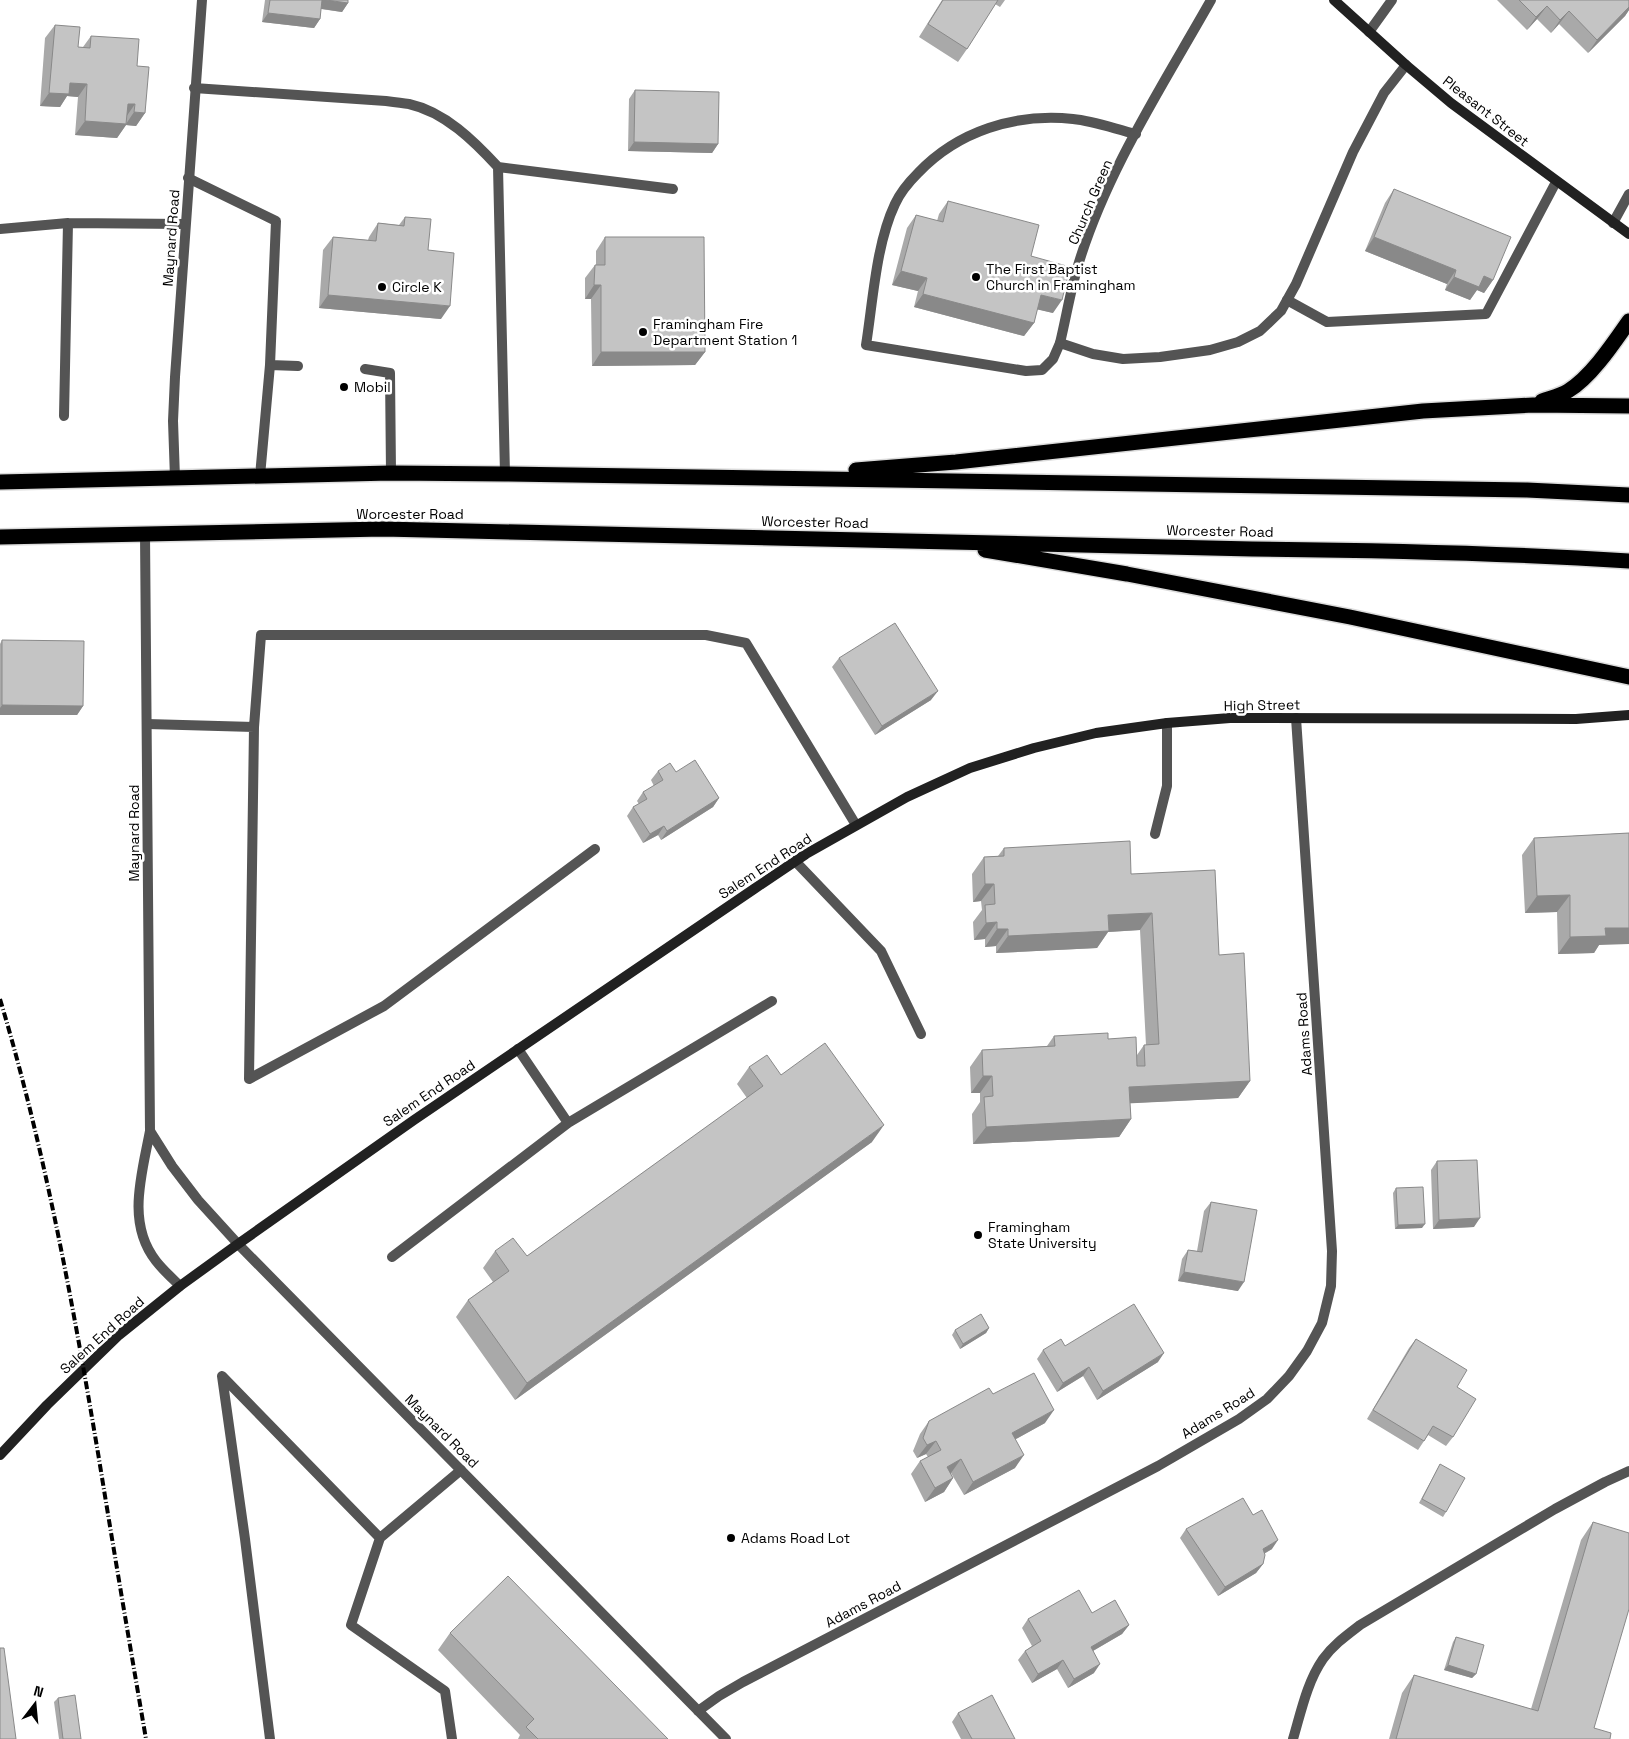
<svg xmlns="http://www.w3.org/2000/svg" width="1629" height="1739" viewBox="0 0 1629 1739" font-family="'Space Grotesk',sans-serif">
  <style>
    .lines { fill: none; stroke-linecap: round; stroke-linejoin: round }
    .highway-casing { stroke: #dbdbdb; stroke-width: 18 }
    .lane { stroke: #545454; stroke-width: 10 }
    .street { stroke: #545454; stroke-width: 10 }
    .secondary { stroke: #212121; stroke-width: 10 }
    .highway { stroke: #000; stroke-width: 15 }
    .rail { stroke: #000; stroke-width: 4; stroke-dasharray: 8 2.5 1 2.5; stroke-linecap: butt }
    .wall { fill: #a9a9a9 }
    .shaded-wall { fill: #898989 }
    .building { fill: #c4c4c4; stroke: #898989 }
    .poi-dot { fill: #000; stroke: #fff; stroke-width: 2 }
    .labels { text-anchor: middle; stroke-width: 5; stroke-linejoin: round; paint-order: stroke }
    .street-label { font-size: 14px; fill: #000; stroke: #fff }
    .poi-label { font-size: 14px; fill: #000; stroke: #fff; text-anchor: start }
  </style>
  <rect width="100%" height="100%" fill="#fff"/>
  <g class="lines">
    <g class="highway-casing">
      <path id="highway" d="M 1542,401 C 1550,398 1560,396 1568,391 C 1591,377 1613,344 1629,321
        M 856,470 L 956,462 L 1423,411 L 1533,405 L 1629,406
        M 0,482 L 391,473 L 505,474 L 1527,490 L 1629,495
        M 0,537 L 383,529 L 1252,549 C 1378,550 1503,553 1629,561
        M 985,550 L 1127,574 L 1350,617 L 1629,677"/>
    </g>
    <path class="lane" d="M 1369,32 L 1392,0
      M 194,88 L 386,101 C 394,102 402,103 409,104 C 445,112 474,141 498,167 L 505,474
      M 498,167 L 673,189
      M 188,178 L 276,221 L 270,365
      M 1613,223 L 1629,194
      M 0,229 L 68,223
      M 1287,300 L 1327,322 L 1486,314 L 1556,182
      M 1060,343 L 1053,359 L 1042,370 L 1026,371 L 866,345 C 873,301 876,244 895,204 C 900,193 909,182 918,173 C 958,131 1015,113 1073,119 C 1094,121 1115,129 1136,134
      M 365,369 L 390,373 L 391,473
      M 64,416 L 68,223 L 185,224
      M 260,476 L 270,365 L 298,366
      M 147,724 L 254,727 L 261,635 L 706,635 L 746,643 L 856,825
      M 254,727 L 249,1079 L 384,1006 L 595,849
      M 1155,834 L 1167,786 L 1167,723
      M 795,861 L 881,951 L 921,1034
      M 518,1049 L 568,1123 L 772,1001
      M 392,1257 L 568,1123
      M 270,1739 L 245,1539 L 222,1376 L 380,1538
      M 452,1739 L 445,1691 L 351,1625 L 380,1538 L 461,1470
      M 1293,1739 C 1301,1712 1307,1682 1323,1659 C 1333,1645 1347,1635 1360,1625 L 1555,1509 L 1605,1482 L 1629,1471"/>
    <path class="street" d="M 1211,0 C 1163,85 1104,175 1077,269 C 1070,293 1066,318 1060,343 L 1093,354 L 1123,359 L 1160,357 L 1210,350 L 1238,342 L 1260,331 L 1281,311 L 1296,284 L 1353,152 L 1384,93 L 1406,65
      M 175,478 L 173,421 L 175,377 L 202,0
      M 145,534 L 150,1131 C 142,1174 126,1223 156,1261 C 163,1270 172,1278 180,1286
      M 150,1131 L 172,1166 L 198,1200 L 238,1244 L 726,1739
      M 698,1711 L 719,1696 L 743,1682 L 1158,1466 L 1239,1419 L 1267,1399 L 1289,1376 L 1307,1351 L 1322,1323 L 1331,1286 L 1332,1251 L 1296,718"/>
    <path class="secondary" d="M 1334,0 L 1406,65 L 1451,103 L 1629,234
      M 0,1455 L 47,1405 L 119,1335 L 180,1286 L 238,1244 L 414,1120 L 754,889 L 806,854 L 907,797 L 970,768 L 1034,748 L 1096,733 L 1167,723 L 1230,718 L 1576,719 L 1629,715"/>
    <use href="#highway" class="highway"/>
    <path class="rail" d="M 0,999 C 45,1150 73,1304 99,1459 C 114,1552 130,1646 146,1739"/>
  </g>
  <path class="wall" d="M 265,0 L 348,0 L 348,3 L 342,12 L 321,9 L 320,19 L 314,28 L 262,22 Z
    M 942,0 L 1005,0 L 1000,7 L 995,4 L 967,49 L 958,62 L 919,37 Z
    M 1497,0 L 1629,0 L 1629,10 L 1625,16 L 1588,53 L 1559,24 L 1551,33 L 1537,19 L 1527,30 Z
    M 55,25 L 78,47 L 83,47 L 91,36 L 137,66 L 145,113 L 136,126 L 126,125 L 117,138 L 75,135 L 78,97 L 67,96 L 60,107 L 40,106 L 45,38 Z
    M 635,90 L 718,144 L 712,153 L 628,151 L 629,99 Z
    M 1394,189 L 1493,280 L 1484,293 L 1477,290 L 1470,300 L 1445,290 L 1447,284 L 1365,251 L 1385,203 Z
    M 948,201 L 1031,256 L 1053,313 L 1037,309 L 1034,323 L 1024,336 L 914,307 L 918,291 L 892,285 L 907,228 L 916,215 L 937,221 L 939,214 Z
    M 405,217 L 428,250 L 441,319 L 319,308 L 323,250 L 333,237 L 368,240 L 369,237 L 378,223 L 399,225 Z
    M 605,237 L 705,352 L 695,365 L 592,366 L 591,299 L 585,299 L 585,278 L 595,265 L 596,265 L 596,251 Z
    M 2,640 L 83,706 L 77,715 L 0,715 L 0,644 Z
    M 839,658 L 931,700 L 875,735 L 832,667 Z
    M 658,771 L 676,772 L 719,798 L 713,807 L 661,840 L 658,835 L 643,843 L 627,816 L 633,807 L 639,804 L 637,801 L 643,792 L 654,786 L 651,780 Z
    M 1629,833 L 1599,945 L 1594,953 L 1558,954 L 1557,912 L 1525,913 L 1522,855 L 1534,838 Z
    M 1004,848 L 1131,874 L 1219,955 L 1250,1081 L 1238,1098 L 1130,1103 L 1131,1119 L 1119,1137 L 973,1144 L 972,1114 L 980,1102 L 980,1093 L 971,1093 L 970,1067 L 982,1050 L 1047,1046 L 1054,1036 L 1108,1039 L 1137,1055 L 1144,1045 L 1146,1045 L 1140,930 L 1108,932 L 1097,948 L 996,953 L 996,946 L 985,947 L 985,939 L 974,940 L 973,922 L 982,910 L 981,901 L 973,902 L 972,874 L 984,857 L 998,856 Z
    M 749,1067 L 781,1075 L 872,1142 L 515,1400 L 456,1317 L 468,1300 L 493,1282 L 483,1268 L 495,1251 L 527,1256 L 747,1098 L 737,1084 Z
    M 1437,1161 L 1474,1227 L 1433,1229 L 1431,1170 Z
    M 1396,1188 L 1422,1228 L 1395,1229 L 1393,1193 Z
    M 1211,1202 L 1238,1291 L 1178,1281 L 1182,1259 L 1188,1250 L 1197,1251 L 1204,1211 Z
    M 989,1328 L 986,1333 L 960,1349 L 952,1335 L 955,1330 Z
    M 1416,1339 L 1457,1387 L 1453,1437 L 1446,1446 L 1428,1435 L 1418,1450 L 1367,1419 L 1409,1348 Z
    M 1065,1346 L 1158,1362 L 1097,1400 L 1083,1376 L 1057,1392 L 1037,1359 L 1043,1350 Z
    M 993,1394 L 1045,1423 L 1016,1439 L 1015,1468 L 964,1495 L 951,1473 L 950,1473 L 953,1478 L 944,1492 L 925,1502 L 911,1474 L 920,1461 L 928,1457 L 926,1454 L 917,1458 L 913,1451 L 920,1434 L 929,1421 Z
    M 1440,1464 L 1446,1512 L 1443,1517 L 1419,1503 Z
    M 1593,1522 L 1594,1728 L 1610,1739 L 1389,1739 L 1402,1693 L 1414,1675 L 1531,1709 L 1581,1540 Z
    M 1186,1529 L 1272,1549 L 1264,1554 L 1263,1564 L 1256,1573 L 1218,1596 L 1180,1538 Z
    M 1092,1613 L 1129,1625 L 1122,1634 L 1093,1651 L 1094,1673 L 1068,1688 L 1057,1669 L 1032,1683 L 1018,1660 L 1025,1651 L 1032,1646 L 1022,1628 L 1028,1619 Z
    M 450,1633 L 668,1739 L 518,1739 L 520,1735 L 438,1650 Z
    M 1456,1637 L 1476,1674 L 1472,1678 L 1444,1670 L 1453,1642 Z
    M 58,1698 L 81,1739 L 59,1739 L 54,1702 Z
    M 958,1713 L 1015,1739 L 961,1739 L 952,1722 Z"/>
  <path class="shaded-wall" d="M 322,0 L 326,0 L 348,3 L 342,12 L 316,8 Z
    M 1547,6 L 1537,19 L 1527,30 L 1536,17 Z
    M 1629,7 L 1629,10 L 1625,16 L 1588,53 L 1597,40 Z
    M 1569,11 L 1559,24 L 1551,33 L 1560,20 Z
    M 268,13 L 320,19 L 314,28 L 262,22 Z
    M 70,83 L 87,84 L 78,97 L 67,96 L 60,107 L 40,106 L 49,93 Z
    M 128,104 L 135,104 L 126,117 Z
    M 134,112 L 145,113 L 136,126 L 126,125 L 117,138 L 75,135 L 85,121 L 126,124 Z
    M 634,142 L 718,144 L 712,153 L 628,151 Z
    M 1374,237 L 1456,270 L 1447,284 L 1365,251 Z
    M 901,271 L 927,278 L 918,291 L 892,285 Z
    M 1484,276 L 1493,280 L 1484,293 L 1477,290 L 1470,300 L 1445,290 L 1454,277 Z
    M 594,285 L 601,285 L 591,299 L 585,299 Z
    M 923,294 L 1034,323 L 1024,336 L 914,307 Z
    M 328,295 L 450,306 L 441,319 L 319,308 Z
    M 1041,295 L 1062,300 L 1053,313 L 1031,308 Z
    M 601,352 L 705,352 L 695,365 L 592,366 Z
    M 938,691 L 931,700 L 875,735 L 882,726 Z
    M 2,705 L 83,706 L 77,715 L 0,715 L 0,708 Z
    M 719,798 L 713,807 L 661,840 L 667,831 Z
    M 664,826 L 658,835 L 643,843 L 650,834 Z
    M 985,884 L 994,884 L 981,901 L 973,902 Z
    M 1570,895 L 1557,912 L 1525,913 L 1537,896 Z
    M 1152,913 L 1140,930 L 1108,932 L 1097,948 L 996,953 L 1008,936 L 1108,915 Z
    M 997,922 L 985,939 L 974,940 L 986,923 Z
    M 1605,928 L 1629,928 L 1629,944 L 1599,945 L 1594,953 L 1558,954 L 1570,937 Z
    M 997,929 L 1008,929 L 996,946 L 985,947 Z
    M 983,1076 L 992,1076 L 980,1093 L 971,1093 Z
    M 1250,1081 L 1238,1098 L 1117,1104 L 1129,1087 Z
    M 1131,1119 L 1119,1137 L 973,1144 L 986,1127 Z
    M 884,1125 L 872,1142 L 515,1400 L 527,1383 Z
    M 1480,1218 L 1474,1227 L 1433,1229 L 1439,1220 Z
    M 1425,1224 L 1422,1228 L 1395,1229 L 1398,1225 Z
    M 1184,1272 L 1244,1282 L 1238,1291 L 1178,1281 Z
    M 989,1328 L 986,1333 L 960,1349 L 963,1344 Z
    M 1164,1353 L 1158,1362 L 1097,1400 L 1103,1391 Z
    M 1089,1367 L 1083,1376 L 1057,1392 L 1063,1383 Z
    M 1054,1410 L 1045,1423 L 1003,1446 L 1012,1433 Z
    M 936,1441 L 926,1454 L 917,1458 L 927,1445 Z
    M 1024,1455 L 1015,1468 L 964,1495 L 973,1482 Z
    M 961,1459 L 951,1473 L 938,1480 L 947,1467 Z
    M 953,1478 L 944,1492 L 925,1502 L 935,1488 Z
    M 1278,1540 L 1272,1549 L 1256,1558 L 1263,1549 Z
    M 1263,1564 L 1256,1573 L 1218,1596 L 1225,1587 Z
    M 1129,1625 L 1122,1634 L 1084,1656 L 1091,1647 Z
    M 1063,1660 L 1057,1669 L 1032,1683 L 1038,1674 Z
    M 1100,1664 L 1094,1673 L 1068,1688 L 1074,1679 Z
    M 1448,1665 L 1476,1674 L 1472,1678 L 1444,1670 Z"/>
  <path class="building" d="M 270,0 L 322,0 L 320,19 L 268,13 Z
    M 326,0 L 348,0 L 348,3 Z
    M 943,0 L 998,0 L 967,49 L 928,24 Z
    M 1519,0 L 1629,0 L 1629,7 L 1597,40 L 1569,11 L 1560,20 L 1547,6 L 1536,17 Z
    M 55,25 L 80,27 L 78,47 L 90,48 L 91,36 L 139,39 L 137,66 L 149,67 L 145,113 L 134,112 L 135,104 L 128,104 L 126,124 L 85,121 L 87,84 L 70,83 L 69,94 L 49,93 Z
    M 635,90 L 719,92 L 718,144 L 634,142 Z
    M 1394,189 L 1511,237 L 1493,280 L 1484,276 L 1479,287 L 1454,277 L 1456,270 L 1374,237 Z
    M 948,201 L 1039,225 L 1031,256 L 1070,267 L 1062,300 L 1041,295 L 1034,323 L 923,294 L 927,278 L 901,271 L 916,215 L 943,222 Z
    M 405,217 L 431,219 L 428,250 L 454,253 L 450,306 L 328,295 L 333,237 L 376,241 L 378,223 L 404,226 Z
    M 605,237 L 704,237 L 705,352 L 601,352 L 601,285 L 594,285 L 595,265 L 605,265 Z
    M 895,623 L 938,691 L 882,726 L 839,658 Z
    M 2,640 L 84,641 L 83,706 L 2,705 Z
    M 695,760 L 719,798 L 667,831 L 664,826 L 650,834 L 633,807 L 647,799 L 643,792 L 663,780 L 658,771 L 670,763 L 676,772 Z
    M 1629,833 L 1629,928 L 1605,928 L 1606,936 L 1570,937 L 1570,895 L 1537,896 L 1534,838 Z
    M 1130,841 L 1131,874 L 1215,870 L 1219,955 L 1244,953 L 1250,1081 L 1129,1087 L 1131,1119 L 986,1127 L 984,1097 L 993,1096 L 992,1076 L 983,1076 L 982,1050 L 1055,1046 L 1054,1036 L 1108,1033 L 1108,1039 L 1136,1037 L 1137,1066 L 1145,1066 L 1144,1045 L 1159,1044 L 1152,913 L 1108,915 L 1109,931 L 1008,936 L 1008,929 L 997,929 L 997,922 L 986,923 L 985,905 L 995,904 L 994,884 L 985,884 L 984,857 L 1004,856 L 1004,848 Z
    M 825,1043 L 884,1125 L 527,1383 L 468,1300 L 509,1271 L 495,1251 L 513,1238 L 527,1256 L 763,1086 L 749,1067 L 767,1055 L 781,1075 Z
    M 1477,1160 L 1480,1218 L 1439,1220 L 1437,1161 Z
    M 1423,1187 L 1425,1224 L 1398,1225 L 1396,1188 Z
    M 1211,1202 L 1257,1210 L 1244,1282 L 1184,1272 L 1188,1250 L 1202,1252 Z
    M 1134,1304 L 1164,1353 L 1103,1391 L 1089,1367 L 1063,1383 L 1043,1350 L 1061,1339 L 1065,1346 Z
    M 981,1314 L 989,1328 L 963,1344 L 955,1330 Z
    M 1416,1339 L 1467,1370 L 1457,1387 L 1476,1399 L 1453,1437 L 1433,1426 L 1424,1441 L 1373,1410 Z
    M 1034,1373 L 1054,1410 L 1012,1433 L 1024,1455 L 973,1482 L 961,1459 L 947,1467 L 953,1478 L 935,1488 L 920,1461 L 941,1450 L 936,1441 L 927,1445 L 923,1438 L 929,1421 L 989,1388 L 993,1394 Z
    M 1440,1464 L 1465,1478 L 1446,1512 L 1422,1499 Z
    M 1243,1498 L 1253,1515 L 1262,1510 L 1278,1540 L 1263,1549 L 1265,1555 L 1263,1564 L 1225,1587 L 1186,1529 Z
    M 1593,1522 L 1629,1533 L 1629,1609 L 1594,1728 L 1611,1733 L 1610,1739 L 1396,1739 L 1414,1675 L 1538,1711 Z
    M 508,1576 L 668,1739 L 538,1739 L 526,1727 L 534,1719 L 450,1633 Z
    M 1079,1590 L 1092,1613 L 1115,1600 L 1129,1625 L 1091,1647 L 1100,1664 L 1074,1679 L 1063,1660 L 1038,1674 L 1025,1651 L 1041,1641 L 1028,1619 Z
    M 1456,1637 L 1484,1645 L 1476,1674 L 1448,1665 Z
    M 0,1648 L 4,1648 L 16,1739 L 0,1739 Z
    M 75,1695 L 81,1739 L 63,1739 L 58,1698 Z
    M 992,1695 L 1015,1739 L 972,1739 L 958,1713 Z"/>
  <g class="poi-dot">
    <circle cx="976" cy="277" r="5"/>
    <circle cx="382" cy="287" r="5"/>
    <circle cx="643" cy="332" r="5"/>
    <circle cx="344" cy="387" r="5"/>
    <circle cx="978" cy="1235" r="5"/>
    <circle cx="731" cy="1538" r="5"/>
  </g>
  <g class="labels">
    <g class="street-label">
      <text transform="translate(1486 111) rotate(38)" y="5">Pleasant Street</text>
      <text transform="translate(1090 202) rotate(-67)" y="5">Church Green</text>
      <text transform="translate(171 238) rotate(-86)" y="5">Maynard Road</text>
      <text x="410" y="519">Worcester Road</text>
      <text transform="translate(815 522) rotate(1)" y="5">Worcester Road</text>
      <text transform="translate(1220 531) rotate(1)" y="5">Worcester Road</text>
      <text transform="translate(1262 705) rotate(-1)" y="5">High Street</text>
      <text transform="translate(134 833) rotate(-90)" y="5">Maynard Road</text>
      <text transform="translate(765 866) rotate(-33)" y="5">Salem End Road</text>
      <text transform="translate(1304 1034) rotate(-94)" y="5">Adams Road</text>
      <text transform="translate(429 1093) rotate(-34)" y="5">Salem End Road</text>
      <text transform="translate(102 1335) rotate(-42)" y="5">Salem End Road</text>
      <text transform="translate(1218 1413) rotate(-32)" y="5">Adams Road</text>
      <text transform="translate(442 1431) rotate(45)" y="5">Maynard Road</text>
      <text transform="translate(863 1604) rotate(-28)" y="5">Adams Road</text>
    </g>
    <g class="poi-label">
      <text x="986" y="274">The First Baptist<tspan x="986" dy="16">Church in Framingham</tspan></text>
      <text x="392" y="292">Circle K</text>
      <text x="653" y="329">Framingham Fire<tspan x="653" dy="16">Department Station 1</tspan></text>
      <text x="354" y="392">Mobil</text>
      <text x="988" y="1232">Framingham<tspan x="988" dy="16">State University</tspan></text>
      <text x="741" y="1543">Adams Road Lot</text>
    </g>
  </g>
  <g transform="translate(35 1704) rotate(16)" stroke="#ffffff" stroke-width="4" paint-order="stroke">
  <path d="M0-4L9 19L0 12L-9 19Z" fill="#000000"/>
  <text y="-8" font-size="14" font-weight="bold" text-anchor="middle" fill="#000000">N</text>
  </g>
</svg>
